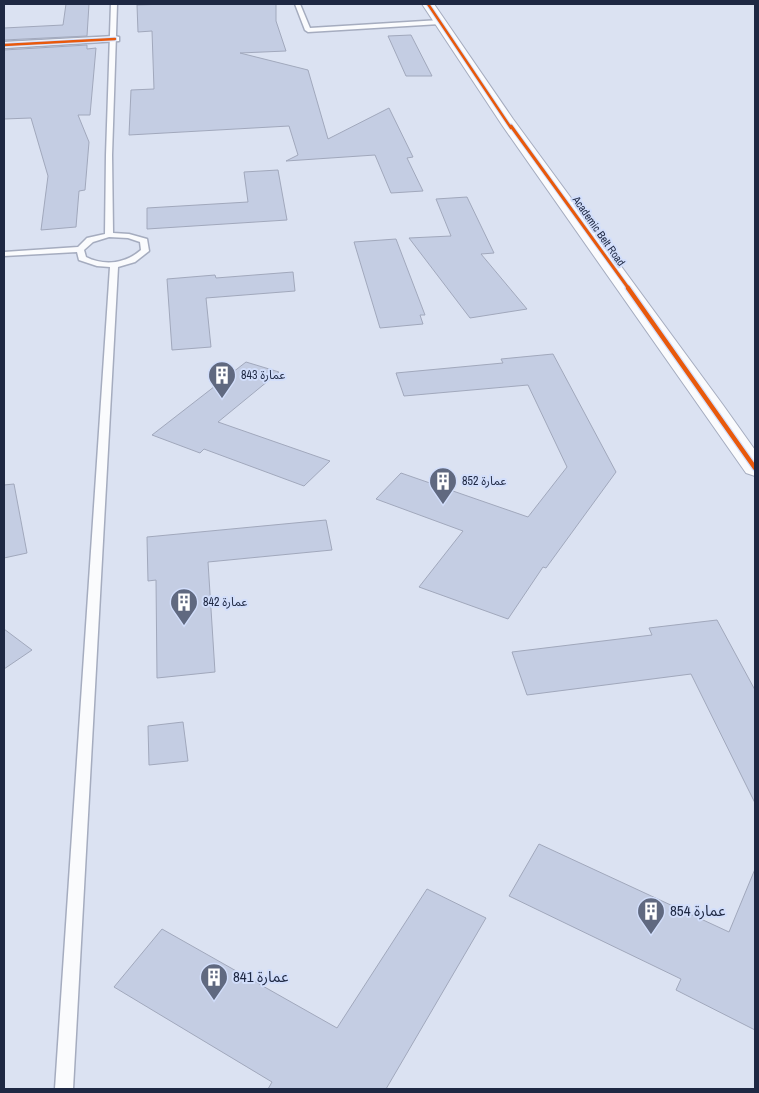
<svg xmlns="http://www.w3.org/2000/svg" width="759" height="1093" viewBox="0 0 759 1093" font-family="'Archivo Narrow','Noto Sans Arabic',sans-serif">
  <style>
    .building { fill: #c4cde3; stroke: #a1a8bc }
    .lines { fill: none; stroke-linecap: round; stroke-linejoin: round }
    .lane-casing { stroke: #a5acbf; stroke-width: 3 }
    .street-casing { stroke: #a5acbf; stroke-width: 3 }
    .secondary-casing { stroke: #a5acbf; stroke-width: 2 }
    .lane { fill: #fafbfd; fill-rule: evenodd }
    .street { fill: #fafbfd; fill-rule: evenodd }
    .secondary { fill: #fafbfd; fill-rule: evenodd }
    .cycleway-far2-casing { stroke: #d2defb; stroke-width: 4.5 }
    .cycleway-far1-casing { stroke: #d2defb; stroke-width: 5 }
    .cycleway-casing { stroke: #d2defb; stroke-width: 7 }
    .cycleway-far2 { stroke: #e8590c; stroke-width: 2.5 }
    .cycleway-far1 { stroke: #e8590c; stroke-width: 3 }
    .cycleway { stroke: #e8590c; stroke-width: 4.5 }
    .labels { text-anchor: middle; stroke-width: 4; stroke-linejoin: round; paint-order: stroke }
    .far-street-label { font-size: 11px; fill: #1e2843; stroke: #d2defb }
    .poi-label { font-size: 12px; fill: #1e2843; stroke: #d2defb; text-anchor: start }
    .near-poi-label { font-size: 15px; fill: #1e2843; stroke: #d2defb; text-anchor: start }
  </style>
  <rect width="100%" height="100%" fill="#dbe2f2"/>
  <path class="building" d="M 66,4 L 89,4 L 87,36 L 4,40 L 4,28 L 63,25 Z
    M 167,4 L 276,4 L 276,21 L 286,51 L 240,53 L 308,70 L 328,139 L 389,108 L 413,157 L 407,158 L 423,191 L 391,193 L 375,155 L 286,161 L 298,155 L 289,126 L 129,135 L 131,90 L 154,89 L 152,31 L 138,32 L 137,5 Z
    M 411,35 L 432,76 L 406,76 L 388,36 Z
    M 87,45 L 87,49 L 96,48 L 90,115 L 78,115 L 89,142 L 85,190 L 79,191 L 76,227 L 41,230 L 48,176 L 31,118 L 4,119 L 4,50 Z
    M 278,170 L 287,220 L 147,229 L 147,208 L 248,202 L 244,172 Z
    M 467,197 L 494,253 L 481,254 L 527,309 L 470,318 L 409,238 L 451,236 L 436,199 Z
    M 396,239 L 425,315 L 420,315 L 423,324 L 380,328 L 354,242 Z
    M 293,272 L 295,291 L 206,298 L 211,347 L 172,350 L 167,279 L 215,275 L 216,278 Z
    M 553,354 L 616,472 L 546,568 L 543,567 L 508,619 L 419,587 L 463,531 L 376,499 L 401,473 L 528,517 L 567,467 L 528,385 L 404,396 L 396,373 L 503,363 L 501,359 Z
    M 246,362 L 279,372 L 218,422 L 330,461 L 304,486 L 204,449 L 200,453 L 152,435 Z
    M 14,484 L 27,553 L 4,558 L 4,485 Z
    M 326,520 L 332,550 L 208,562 L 215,672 L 157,678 L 156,580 L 148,581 L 147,537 Z
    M 717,620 L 755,690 L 755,803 L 691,674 L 527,695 L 512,652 L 652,635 L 649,628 Z
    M 4,629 L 32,650 L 4,669 Z
    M 183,722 L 188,761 L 149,765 L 148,726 Z
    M 539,844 L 729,932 L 755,869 L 755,1030 L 676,990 L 681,979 L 509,896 Z
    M 427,889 L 486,918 L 386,1089 L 268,1089 L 272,1082 L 114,987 L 162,929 L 337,1028 Z"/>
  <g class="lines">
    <g class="lane-casing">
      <path id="lane" d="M 111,4 L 117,4 L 112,155 L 113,233 L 129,234 L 147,239 L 149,251 L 135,262 L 118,267 L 73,1089 L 55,1089 L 110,267 L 97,266 L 79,260 L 77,252 L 4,256 L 4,252 L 78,247 L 87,238 L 105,234 L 106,155 ZM 109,237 L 128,238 L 140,242 L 141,250 C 125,264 104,266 86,257 L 84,250 L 93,242 Z
        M 295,4 L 300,4 L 310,28 L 440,20 L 443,22 L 440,24 L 308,32 L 305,30 Z"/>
    </g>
    <g class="street-casing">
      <path id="street" d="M 115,36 L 119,37 L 119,41 L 4,48 L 4,42 Z"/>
    </g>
    <g class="secondary-casing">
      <path id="secondary" d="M 422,4 L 434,4 L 513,119 L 723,405 L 755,450 L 755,476 L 746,473 L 502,125 Z"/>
    </g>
    <use href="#lane" class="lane"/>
    <use href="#street" class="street"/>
    <use href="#secondary" class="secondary"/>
    <g class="cycleway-far2-casing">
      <path id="cycleway-far2" d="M 428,4 L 511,128
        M 4,45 L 115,39"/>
    </g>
    <g class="cycleway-far1-casing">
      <path id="cycleway-far1" d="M 511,126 L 629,289"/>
    </g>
    <g class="cycleway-casing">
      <path id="cycleway" d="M 628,288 L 755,468"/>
    </g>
    <use href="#cycleway-far2" class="cycleway-far2"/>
    <use href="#cycleway-far1" class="cycleway-far1"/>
    <use href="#cycleway" class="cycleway"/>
  </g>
  <defs>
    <g id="building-pin" transform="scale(1.4375)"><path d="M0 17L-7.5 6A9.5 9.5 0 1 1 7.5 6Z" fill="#606980" stroke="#d2defb"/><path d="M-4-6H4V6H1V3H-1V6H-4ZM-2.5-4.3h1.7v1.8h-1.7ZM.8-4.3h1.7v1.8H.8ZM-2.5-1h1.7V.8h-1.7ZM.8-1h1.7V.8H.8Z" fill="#fff"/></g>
  </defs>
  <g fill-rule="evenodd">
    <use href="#building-pin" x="222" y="375"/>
    <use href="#building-pin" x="443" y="481"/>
    <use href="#building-pin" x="184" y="602"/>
    <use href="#building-pin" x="651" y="911"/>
    <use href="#building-pin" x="214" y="977"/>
  </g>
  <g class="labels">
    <g class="far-street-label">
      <text transform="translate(599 231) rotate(55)" y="4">Academic Belt Road</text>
    </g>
    <g class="poi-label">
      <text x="241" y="379">عمارة 843</text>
      <text x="462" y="485">عمارة 852</text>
      <text x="203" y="606">عمارة 842</text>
    </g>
    <g class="near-poi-label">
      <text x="670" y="916">عمارة 854</text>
      <text x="233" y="982">عمارة 841</text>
    </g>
  </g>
  <rect width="759" height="1093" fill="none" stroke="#1e2843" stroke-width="10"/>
</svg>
